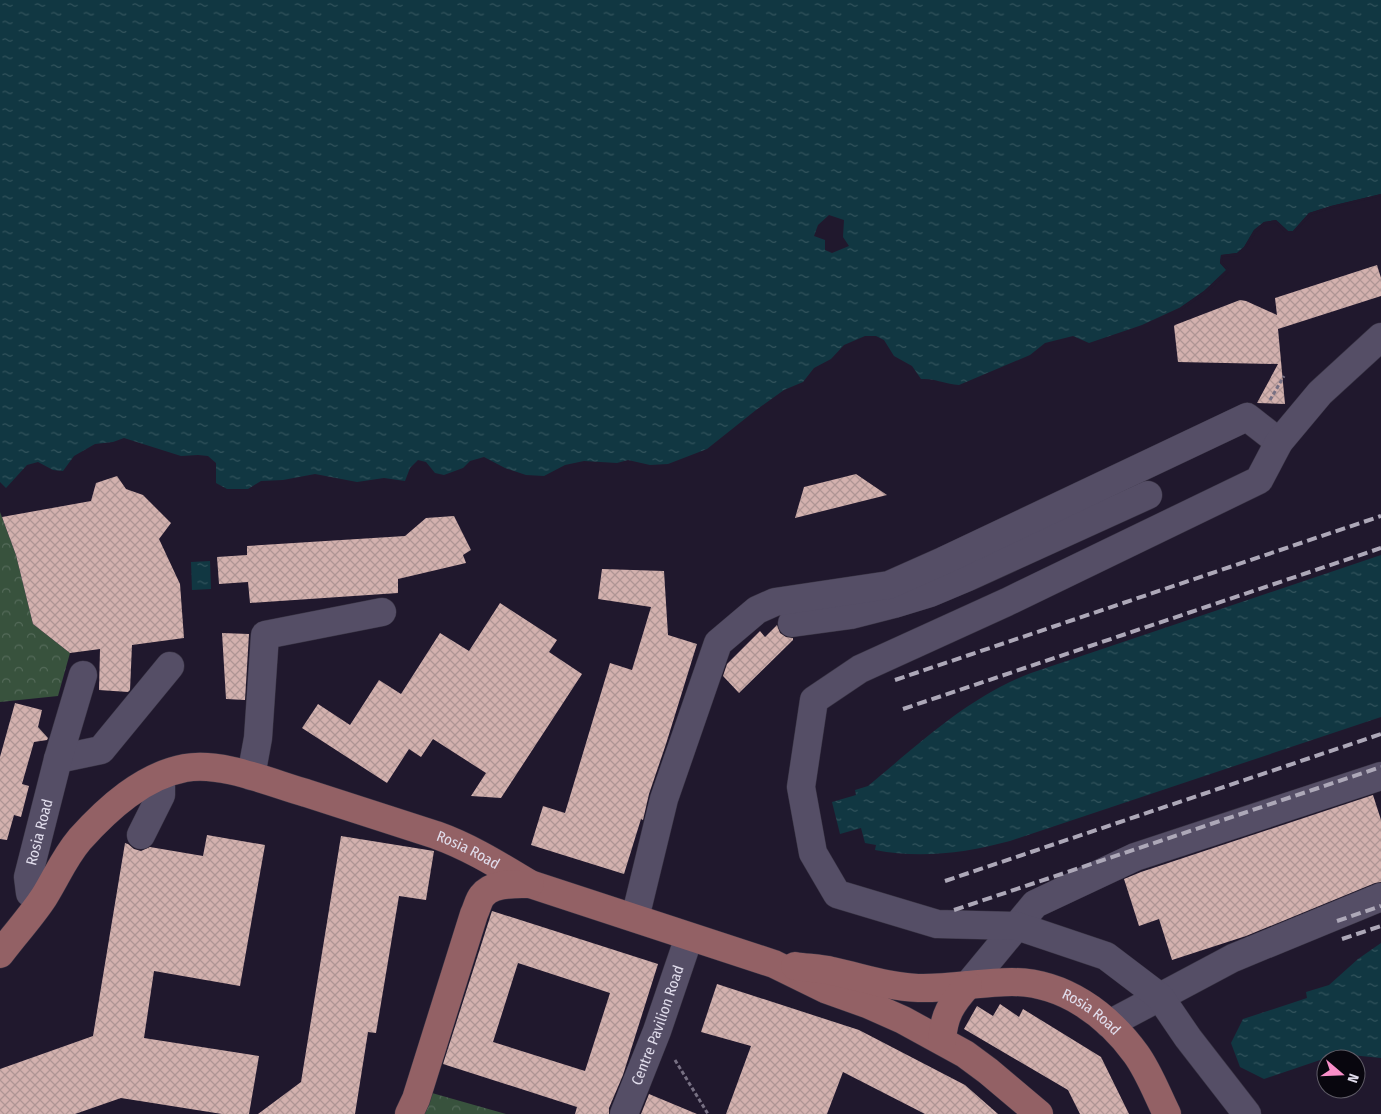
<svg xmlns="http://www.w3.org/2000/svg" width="1381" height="1114" viewBox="0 0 1381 1114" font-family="'Fira Sans Condensed',sans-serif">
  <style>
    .forest { fill: url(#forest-crowns) }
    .water { fill: url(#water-ripples); fill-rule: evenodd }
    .pier { fill: #20182d }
    .building { fill: url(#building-cross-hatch); fill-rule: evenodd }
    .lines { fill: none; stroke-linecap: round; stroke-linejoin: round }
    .minor-casing { stroke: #393444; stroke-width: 29 }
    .major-casing { stroke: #393444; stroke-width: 29 }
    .path { stroke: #777083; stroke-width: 3; stroke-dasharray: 4 2.5; stroke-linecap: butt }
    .minor { stroke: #554e66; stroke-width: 28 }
    .major { stroke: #936165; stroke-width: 28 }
    .rail { stroke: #ada8b8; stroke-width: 4; stroke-dasharray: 10 5; stroke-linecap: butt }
    .labels { text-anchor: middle; stroke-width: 5; stroke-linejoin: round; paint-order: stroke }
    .street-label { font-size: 15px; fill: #e1ddec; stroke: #08060e }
  </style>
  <defs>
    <pattern id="forest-crowns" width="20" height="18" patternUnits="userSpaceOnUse" patternTransform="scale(1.25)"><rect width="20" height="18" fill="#38523d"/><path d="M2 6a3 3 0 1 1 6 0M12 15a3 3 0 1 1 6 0" fill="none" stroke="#546a59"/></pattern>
    <pattern id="water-ripples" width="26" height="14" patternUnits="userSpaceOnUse" patternTransform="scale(1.25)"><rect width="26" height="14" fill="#113742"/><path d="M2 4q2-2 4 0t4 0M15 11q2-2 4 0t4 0" fill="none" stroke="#33545d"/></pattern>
    <pattern id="building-cross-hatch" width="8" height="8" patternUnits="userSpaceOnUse" patternTransform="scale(1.25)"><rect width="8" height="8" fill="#d3b1ae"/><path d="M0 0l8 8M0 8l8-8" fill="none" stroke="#af9594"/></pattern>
  </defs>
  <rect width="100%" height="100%" fill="#20182d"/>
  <path class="forest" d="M 0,512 L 16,555 L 33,624 L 70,653 L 58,696 L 0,702 Z
    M 432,1093 L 506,1114 L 421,1114 Z"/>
  <path class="water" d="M 0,0 L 1381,0 L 1381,194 L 1331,206 L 1309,213 L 1293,231 L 1288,231 L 1276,220 L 1264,222 L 1254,230 L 1244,247 L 1237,253 L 1221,255 L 1220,263 L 1227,270 L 1204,291 L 1181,307 L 1142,325 L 1089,343 L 1073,336 L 1045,343 L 1030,355 L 959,385 C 945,384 935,378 921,379 L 912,366 L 894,356 L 884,340 L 876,336 L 865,336 L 844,345 L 831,359 L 814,368 L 803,382 L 784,390 L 756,410 L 707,449 L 668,464 L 650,465 L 628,460 L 617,463 L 584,461 L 565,465 L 544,476 L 526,475 L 505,468 L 484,457 L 470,461 L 463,468 L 444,475 L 435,473 L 426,462 L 418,460 L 410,468 L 405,481 L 384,478 L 357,482 L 315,474 L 283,480 L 261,481 L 248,489 L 227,489 L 216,483 L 216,463 L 208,456 L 198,455 L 181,456 L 124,438 L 113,442 L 95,444 L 74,456 L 63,471 L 53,470 L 38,462 L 27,465 L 6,488 L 0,482 ZM 829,215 L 844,220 L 843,237 L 849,246 L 832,253 L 825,250 L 825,240 L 814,236 L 818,225 Z
    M 1381,555 L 1381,717 L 1010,841 C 965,853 921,859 875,850 L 876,845 L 865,843 L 861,828 L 840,834 L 832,802 L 856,795 L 855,790 L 868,786 C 919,744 968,697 1031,673 Z
    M 210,561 L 211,589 L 192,590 L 191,562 Z
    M 1381,943 L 1381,1058 L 1351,1055 L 1340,1059 L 1327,1059 L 1326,1058 L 1264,1079 L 1240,1067 L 1231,1043 L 1243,1019 L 1307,998 L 1306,992 L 1329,985 L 1358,959 Z"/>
  <path class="pier" d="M 1381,194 L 1381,196 L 1331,208 L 1311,215 L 1294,233 L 1286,233 L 1275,223 L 1265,224 L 1256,232 L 1246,248 L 1238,256 L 1223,257 L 1222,262 L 1229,269 L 1229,272 L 1206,293 L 1180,311 L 1181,307 L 1204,291 L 1226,270 L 1220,263 L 1221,255 L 1237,253 L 1244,247 L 1254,230 L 1264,222 L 1276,220 L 1288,231 L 1293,231 L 1309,213 L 1331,206 Z"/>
  <path class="building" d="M 1377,265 L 1381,278 L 1381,296 L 1278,329 L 1285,404 L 1257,403 L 1278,364 L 1178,362 L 1174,326 L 1175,325 L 1240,300 L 1246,301 L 1277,315 L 1275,298 Z
    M 856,474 L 887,495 L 795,518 L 804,487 Z
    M 117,476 L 126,489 L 143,495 L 171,523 L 159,539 L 180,584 L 184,638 L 132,645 L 130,690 L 128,692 L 99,690 L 100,649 L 70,653 L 33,624 L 16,555 L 2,517 L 91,501 L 96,483 Z
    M 454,516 L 471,550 L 463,555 L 466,563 L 398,579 L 398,593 L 250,603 L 248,582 L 219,584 L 217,557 L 247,555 L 247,546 L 405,536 L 426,518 Z
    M 602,569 L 664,571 L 668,635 L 697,644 L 666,744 L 649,794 L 643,820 L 641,819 L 624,874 L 531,845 L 543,806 L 565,813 L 610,663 L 632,670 L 651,607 L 598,599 Z
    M 500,603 L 557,640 L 549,652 L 582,674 L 501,798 L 471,796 L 486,773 L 433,739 L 421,757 L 409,749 L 387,783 L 302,728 L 318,704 L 350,725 L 379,680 L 401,694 L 440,633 L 469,651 Z
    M 777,625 L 780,633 L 786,637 L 793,638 L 793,640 L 739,693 L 723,676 L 727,664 L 760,631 L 765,637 Z
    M 222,633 L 249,634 L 245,700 L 226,699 Z
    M 15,703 L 42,710 L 38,727 L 48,738 L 47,740 L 34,742 L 22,784 L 29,786 L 21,817 L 14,815 L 7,840 L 0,839 L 0,757 Z
    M 1373,795 L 1381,820 L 1381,882 L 1375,883 L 1246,936 L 1172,960 L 1159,919 L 1139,926 L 1124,879 L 1141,872 Z
    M 207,835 L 265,845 L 240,986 L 154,971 L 144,1038 L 259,1056 L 249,1114 L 222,1114 L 121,1098 L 75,1114 L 0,1114 L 0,1069 L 93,1036 L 125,843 L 128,844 L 134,849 L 141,851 L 150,847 L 203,856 Z
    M 341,836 L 434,851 L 426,900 L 399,896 L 376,1033 L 368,1032 L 355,1114 L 258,1114 L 301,1082 Z
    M 492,911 L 658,964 L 623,1075 L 609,1108 L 609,1114 L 575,1114 L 577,1107 L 443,1064 ZM 518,963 L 610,993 L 585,1071 L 493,1042 Z
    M 717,984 L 859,1030 L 965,1085 L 998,1114 L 925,1114 L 843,1072 L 827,1114 L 726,1114 L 751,1046 L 701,1032 Z
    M 1000,1004 L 1019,1017 L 1023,1009 L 1101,1057 L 1129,1114 L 1080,1114 L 1068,1090 L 964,1029 L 977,1006 L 993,1016 Z
    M 649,1094 L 697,1114 L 641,1114 Z"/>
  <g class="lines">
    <g class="minor-casing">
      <g id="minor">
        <path d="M 792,623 L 851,615 L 894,604 L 930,593 L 968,577 L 1148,495"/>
        <path d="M 58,759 L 101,750 L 170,666"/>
        <path d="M 251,776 L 258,738 L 265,635 L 382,612"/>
        <path d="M 141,835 L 161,795 L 161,786 L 157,778"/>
        <path id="s1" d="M 43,897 L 30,893 L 28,877 L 58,759 L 83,675"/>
        <path d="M 635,918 L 664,799 L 718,643 L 757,610 L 775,602 L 889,585 L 943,561 L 1247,417 L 1279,442"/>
        <path d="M 968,985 L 1035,904 L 1135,857 L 1381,776"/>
        <path d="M 1109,1024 L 1233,958 L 1381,897"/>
        <path id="s2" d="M 624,1114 L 657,1031 L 689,937"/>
        <path d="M 1247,1114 L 1188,1038 L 1160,997 L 1106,956 L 1017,926 L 937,924 L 837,894 L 813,853 L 801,787 L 814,700 L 860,669 L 1007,602 L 1259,480 L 1279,442 L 1320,393 L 1381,337"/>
      </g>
    </g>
    <g class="major-casing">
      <g id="major">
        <path id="s3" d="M 0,954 C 14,935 31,917 44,897 C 57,876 64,858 80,839 C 108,808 143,776 185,768 C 221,761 271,783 306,793 C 349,807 393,821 436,835 C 470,847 500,866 530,884 L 774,964 L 825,989 L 867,1004 L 903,1020 L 965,1054 L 988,1071 L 1039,1114"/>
        <path id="s4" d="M 795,966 C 807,968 820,968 832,971 C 861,977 888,987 918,988 C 950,989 981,982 1012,982 C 1063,982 1107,1014 1136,1054 C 1149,1072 1157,1094 1167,1114"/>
        <path d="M 942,1040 C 944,1015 951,1004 968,985"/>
        <path d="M 409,1114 L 416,1099 L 474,914 C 477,908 478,901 482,896 C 492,882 516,884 530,884"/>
      </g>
    </g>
    <path class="path" d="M 1270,400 L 1284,376
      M 675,1060 L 708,1114"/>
    <use href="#minor" class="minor"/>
    <use href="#major" class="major"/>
    <path class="rail" d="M 895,680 L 1381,516
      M 903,709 L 1381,548
      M 945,881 L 1381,734
      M 954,910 L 1381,767
      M 1337,921 L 1381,906
      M 1342,939 L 1381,926"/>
  </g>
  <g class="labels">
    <g class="street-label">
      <text dy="5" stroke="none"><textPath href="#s1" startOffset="76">Rosia Road</textPath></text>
      <text dy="5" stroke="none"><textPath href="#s3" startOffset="566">Rosia Road</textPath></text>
      <text dy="5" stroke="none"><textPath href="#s4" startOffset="306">Rosia Road</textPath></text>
      <text dy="5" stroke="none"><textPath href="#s2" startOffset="95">Centre Pavilion Road</textPath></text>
    </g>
  </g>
  <g transform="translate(1341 1074) rotate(109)"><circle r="24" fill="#08060e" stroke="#5f5c67"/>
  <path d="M0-4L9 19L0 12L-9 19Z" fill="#f98fc9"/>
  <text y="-8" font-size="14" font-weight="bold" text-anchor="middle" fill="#e1ddec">N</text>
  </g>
</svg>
